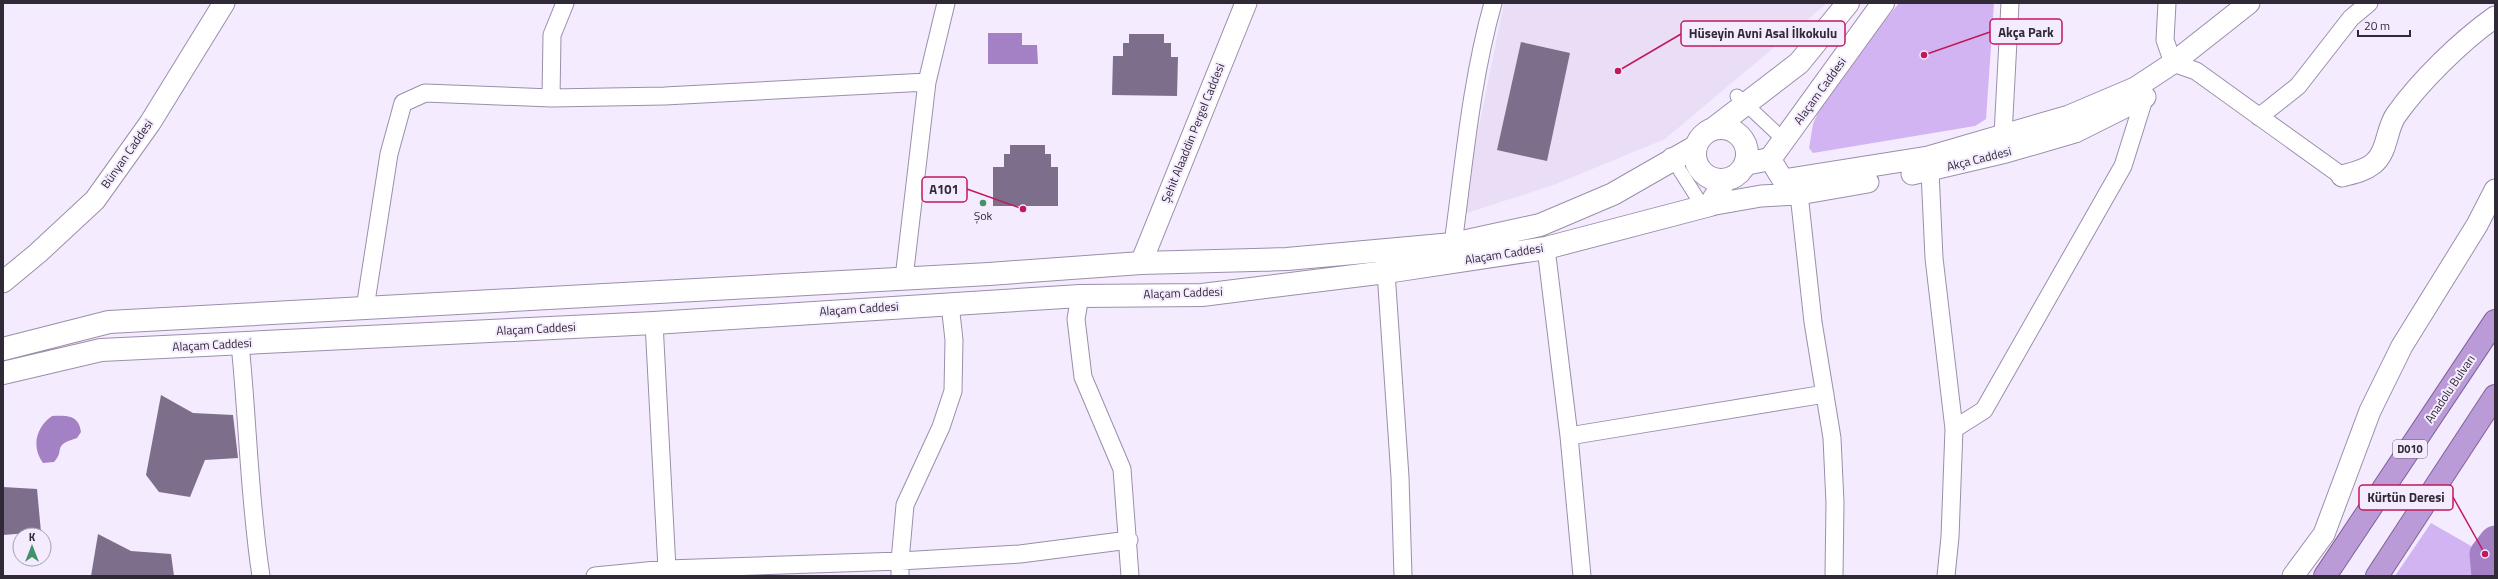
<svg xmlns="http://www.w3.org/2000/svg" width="2498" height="579" viewBox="0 0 2498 579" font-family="'Titillium Web',sans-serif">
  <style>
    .built { fill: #e9def6 }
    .green { fill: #d3b4f2 }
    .water { fill: #a481c5 }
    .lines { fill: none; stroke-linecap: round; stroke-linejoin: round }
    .river { stroke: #a481c5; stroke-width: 31 }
    .building { fill: #7d6f8b }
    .pedestrian-casing { stroke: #9c8eab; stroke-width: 15 }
    .minor-casing { stroke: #9c8eab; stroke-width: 19 }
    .tertiary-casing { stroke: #9c8eab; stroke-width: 23 }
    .secondary-casing { stroke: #9c8eab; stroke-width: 24 }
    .trunk-casing { stroke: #7f6399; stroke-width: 24 }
    .pedestrian { stroke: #fff; stroke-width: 13 }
    .minor { stroke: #fff; stroke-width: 17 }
    .tertiary { stroke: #fff; stroke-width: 21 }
    .secondary { stroke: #fff; stroke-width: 22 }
    .trunk { stroke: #ba9bd8; stroke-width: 22 }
    .poi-dot { fill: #3f9366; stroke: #f4ebfe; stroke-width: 1.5 }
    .labels { text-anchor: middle; stroke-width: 4; stroke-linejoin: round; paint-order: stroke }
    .shield { fill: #f4ebfe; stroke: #6b6472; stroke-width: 1 }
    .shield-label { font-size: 11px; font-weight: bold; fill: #302a36 }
    .street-label { font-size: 12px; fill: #302a36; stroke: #f4ebfe }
    .poi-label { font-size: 12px; fill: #302a36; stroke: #f4ebfe }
    .leader { fill: none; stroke: #c2185b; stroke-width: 1.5 }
    .callout-dot { fill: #c2185b; stroke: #f4ebfe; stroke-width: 1.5 }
    .callout { fill: #f4ebfe; stroke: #c2185b; stroke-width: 1.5 }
    .callout-label { font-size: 13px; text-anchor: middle; font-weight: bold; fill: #302a36 }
  </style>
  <rect width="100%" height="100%" fill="#f4ebfe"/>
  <path class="built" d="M 1504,3 L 1827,3 L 1665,139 L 1556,184 L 1461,215 Z"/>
  <path class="green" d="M 1899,3 L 1994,3 L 1986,119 L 1975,126 L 1813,153 L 1809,148 L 1813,124 L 1827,92 Z
    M 2431,523 L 2485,554 L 2487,576 L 2395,576 Z"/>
  <path class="water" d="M 988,33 L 1022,33 L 1022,45 L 1037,45 L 1038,64 L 988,64 Z
    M 52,416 C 67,415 79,415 81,432 L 77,438 C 51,446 66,449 54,462 L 43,463 C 31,447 36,427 52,416 Z"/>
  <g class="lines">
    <path class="river" d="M 2487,576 L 2485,554 L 2495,541"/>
  </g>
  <path class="building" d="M 1129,34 L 1164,34 L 1164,43 L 1171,43 L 1171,57 L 1178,57 L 1177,96 L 1112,95 L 1113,56 L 1123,56 L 1123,43 L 1129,43 Z
    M 1521,42 L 1570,53 L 1547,161 L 1497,150 Z
    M 1010,145 L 1045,145 L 1045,154 L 1051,154 L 1051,167 L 1058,167 L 1058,206 L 993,206 L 993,167 L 1004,167 L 1004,154 L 1010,154 Z
    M 161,395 L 193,413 L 233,415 L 238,458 L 205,460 L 190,497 L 159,492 L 146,475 Z
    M 3,487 L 37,489 L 41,532 L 3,535 Z
    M 98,534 L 131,551 L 171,554 L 174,576 L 91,576 Z"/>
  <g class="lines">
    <g class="pedestrian-casing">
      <path id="pedestrian" d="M 1737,96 L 1784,140
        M 1670,155 L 1703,207"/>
    </g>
    <g class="minor-casing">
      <path id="minor" d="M 2167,3 L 2165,40 L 2173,63 L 2196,71 L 2342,176
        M 551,98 L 552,35 L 565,3
        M 2259,117 L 2298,86 L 2351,18 L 2369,3
        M 2003,135 L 2010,3
        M 1930,171 L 1934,258 L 1954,429 L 1950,537 L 1946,576
        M 1799,194 L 1813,322 L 1832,438 L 1835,503 L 1834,576
        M 1453,244 C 1464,164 1471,81 1493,3
        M 1546,248 L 1569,436 L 1582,576
        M 1386,272 L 1400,477 L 1403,576
        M 904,278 L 927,82 L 946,3
        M 1080,296 L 1076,319 L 1083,377 L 1122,469 L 1130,576
        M 365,308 L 389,154 L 403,103 L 425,93 L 551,98 L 665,96 L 927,82
        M 654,323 L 667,569
        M 240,344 C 248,421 249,499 261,576
        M 1954,429 L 1984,410 L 2123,166 L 2144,99
        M 1569,436 L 1825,394
        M 595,576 L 667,569 L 900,561 L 905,505 L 941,427 L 953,391 L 954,340 L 950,304
        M 900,576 L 900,561 L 1020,554 L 1129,540"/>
    </g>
    <g class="tertiary-casing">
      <path id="tertiary" d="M 1770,159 L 1783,180 L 1928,157 L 2069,116 L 2135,88 L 2173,63 L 2249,3
        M 1912,174 L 2006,152 L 2075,132 L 2145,97
        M 2342,176 C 2353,173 2364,171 2373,164 C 2388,152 2386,129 2396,115 C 2420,81 2461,41 2495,17
        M 1710,205 L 1761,196 L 1799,194 L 1868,182
        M 1141,263 L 1246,3
        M 3,282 L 38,253 L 95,200 L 150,123 L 224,3
        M 2293,576 L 2324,534 L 2370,411 L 2402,346 L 2477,225 L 2495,190"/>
    </g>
    <g class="secondary-casing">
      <path id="secondary" d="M1695 154a26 26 0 1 1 52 0a26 26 0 1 1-52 0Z
        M 1713,129 L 1799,63 L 1848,3
        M 1745,164 L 1770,159 L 1883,3
        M 3,349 L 109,322 L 989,274 L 1141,263 L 1287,259 L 1453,244 L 1540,225 L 1613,194 L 1695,147
        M 3,373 L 101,350 L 654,323 L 1080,296 L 1202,295 L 1386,272 L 1546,248 L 1710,205 L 1725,180"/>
    </g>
    <g class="trunk-casing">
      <path id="trunk" d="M 2325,576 L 2495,321
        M 2377,576 L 2495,396"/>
    </g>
    <use href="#pedestrian" class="pedestrian"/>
    <use href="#minor" class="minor"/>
    <use href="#tertiary" class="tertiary"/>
    <use href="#secondary" class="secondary"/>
    <use href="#trunk" class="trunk"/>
  </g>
  <circle class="poi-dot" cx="983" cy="203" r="4"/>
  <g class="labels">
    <rect class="shield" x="2393" y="440" width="34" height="18" rx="3"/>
    <g class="shield-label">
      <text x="2410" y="453">D010</text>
    </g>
    <g class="street-label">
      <text transform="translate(1820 91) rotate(-54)" y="4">Alaçam Caddesi</text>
      <text transform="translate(1193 133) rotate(-68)" y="4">Şehit Alaaddin Pergel Caddesi</text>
      <text transform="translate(127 154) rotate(-55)" y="4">Bünyan Caddesi</text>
      <text transform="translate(1979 159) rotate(-14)" y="4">Akça Caddesi</text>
      <text transform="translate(1504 254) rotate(-9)" y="4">Alaçam Caddesi</text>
      <text transform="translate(1183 293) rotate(-2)" y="4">Alaçam Caddesi</text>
      <text transform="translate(859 309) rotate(-4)" y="4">Alaçam Caddesi</text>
      <text transform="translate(536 329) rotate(-3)" y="4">Alaçam Caddesi</text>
      <text transform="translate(212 345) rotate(-3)" y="4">Alaçam Caddesi</text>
      <text transform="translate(2450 389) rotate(-56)" y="4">Anadolu Bulvarı</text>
    </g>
    <g class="poi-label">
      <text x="983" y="220">Şok</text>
    </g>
  </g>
  <path class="leader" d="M1924 55L1990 32M1618 71L1681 34M1023 209L967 189M2485 554L2453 497"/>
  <g class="callout-dot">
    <circle cx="1924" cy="55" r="4"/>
    <circle cx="1618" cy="71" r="4"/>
    <circle cx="1023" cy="209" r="4"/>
    <circle cx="2485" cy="554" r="4"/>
  </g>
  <g class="callout">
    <rect x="1990" y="19" width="72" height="25" rx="4"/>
    <rect x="1681" y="21" width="164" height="25" rx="4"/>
    <rect x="922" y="177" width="45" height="25" rx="4"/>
    <rect x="2359" y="485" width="94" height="25" rx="4"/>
  </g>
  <g class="callout-label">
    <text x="2026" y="37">Akça Park</text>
    <text x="1763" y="38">Hüseyin Avni Asal İlkokulu</text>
    <text x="944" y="194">A101</text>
    <text x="2406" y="502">Kürtün Deresi</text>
  </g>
  <rect width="2498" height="579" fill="none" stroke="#302a36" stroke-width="8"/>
  <g transform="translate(32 547)"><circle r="19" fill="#f4ebfe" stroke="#a69eae"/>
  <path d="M0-3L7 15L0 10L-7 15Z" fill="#3f9366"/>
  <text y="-6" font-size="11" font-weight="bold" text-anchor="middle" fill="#302a36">K</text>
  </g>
  <path d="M2358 30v6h52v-6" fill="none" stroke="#302a36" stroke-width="2"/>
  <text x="2364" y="30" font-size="12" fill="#302a36" stroke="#f4ebfe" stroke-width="3" paint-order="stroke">20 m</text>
</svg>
